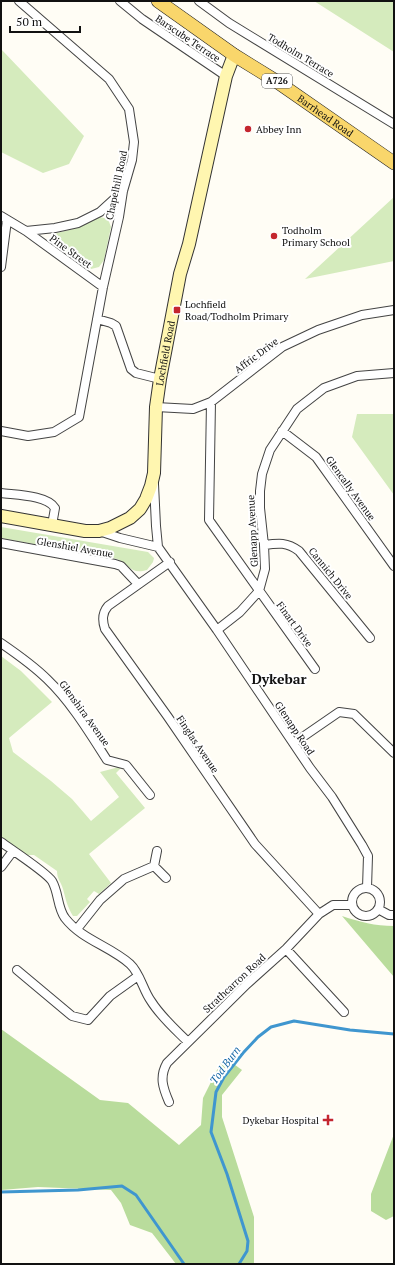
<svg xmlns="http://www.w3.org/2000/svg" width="395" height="1265" viewBox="0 0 395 1265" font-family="'PT Serif',serif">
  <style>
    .green { fill: #d5ebbd }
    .forest { fill: #b9dc9c }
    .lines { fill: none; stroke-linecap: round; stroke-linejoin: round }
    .stream { stroke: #3f96cf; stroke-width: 3 }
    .street-casing { stroke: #444; stroke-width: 10 }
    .secondary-casing { stroke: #333; stroke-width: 14 }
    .primary-casing { stroke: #222; stroke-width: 14 }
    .street { stroke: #fff; stroke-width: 8 }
    .secondary { stroke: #fff6b0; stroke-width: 12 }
    .primary { stroke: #f9d66b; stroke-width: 13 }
    .poi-dot { fill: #c4262e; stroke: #fff; stroke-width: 1.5 }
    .labels { text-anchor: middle; stroke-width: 4; stroke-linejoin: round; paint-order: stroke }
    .shield { fill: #fff; stroke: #585858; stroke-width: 1 }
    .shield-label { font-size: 9px; font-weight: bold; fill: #111 }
    .street-label { font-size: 10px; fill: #111; stroke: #fff }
    .poi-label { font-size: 10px; fill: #111; stroke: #fff; text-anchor: start }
    .water-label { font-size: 11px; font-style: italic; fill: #1768a6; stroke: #fff }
    .district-label { font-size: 14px; font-weight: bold; fill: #111; stroke: #fff }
  </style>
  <rect width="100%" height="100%" fill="#fffdf5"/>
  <path class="green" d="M 314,1 L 394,1 L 394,52 Z
    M 1,49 L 84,136 L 69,164 L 43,173 L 1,152 Z
    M 394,197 L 394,261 L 305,279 Z
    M 100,217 L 108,219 L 111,227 L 104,260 L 99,267 L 91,269 L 56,246 L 52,239 L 57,233 L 77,228 Z
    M 357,414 L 394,414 L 394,495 L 352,437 Z
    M 1,527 L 148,552 L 154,558 L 153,562 L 147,570 C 130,575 130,564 117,559 L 1,538 Z
    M 1,656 L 21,671 L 52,702 L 9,738 L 13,752 L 51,781 L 72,799 L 91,821 L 119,797 L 100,772 L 123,766 L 116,773 L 145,808 L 89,854 L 111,883 L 99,894 L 94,891 L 87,899 L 90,902 L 77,916 L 73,916 C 67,906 66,900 63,889 C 61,882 57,879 57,871 L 34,855 L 25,855 L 1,838 Z"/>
  <path class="forest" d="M 342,916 C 360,922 375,926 394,926 L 394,977 Z
    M 1,1029 L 100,1100 L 128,1103 L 179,1145 L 201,1125 L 203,1098 L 221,1062 L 231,1062 L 242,1070 L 222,1095 L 222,1117 L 254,1217 L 254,1264 L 176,1264 L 152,1233 L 130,1225 L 121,1203 L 111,1190 L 38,1187 L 1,1190 Z
    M 394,1134 L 394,1216 L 386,1220 L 371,1211 L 371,1194 Z"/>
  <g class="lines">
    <path class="stream" d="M 1,1192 L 78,1190 L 122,1186 L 136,1195 L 184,1264
      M 239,1264 L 247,1251 L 248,1241 L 227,1174 L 211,1132 L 216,1092 L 224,1077 L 243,1053 L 258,1037 L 271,1027 L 294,1021 L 350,1030 L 394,1034"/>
    <g class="street-casing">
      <path id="street" d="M 120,1 L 142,19 L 226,76
        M 199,1 L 229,23 L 394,124
        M 1,216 L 26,231 L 55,228 L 78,223 L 100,212 L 123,191
        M 26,231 L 103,287
        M 1,267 L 7,220
        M 97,319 L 111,323 L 116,326 L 131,369 L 136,373 L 160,379
        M 211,402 L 209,520 L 315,669
        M 156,407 L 193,409 L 211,402 L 282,347 L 318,330 L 362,315 L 394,310
        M 1,431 L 28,436 L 54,432 L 79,417 L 103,287 L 119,217 L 123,191 L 132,160 L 134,142 L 129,109 L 109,79 L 19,1
        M 282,431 L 316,457 L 394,566
        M 154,484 L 156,526 L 158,547
        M 1,493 C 16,495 47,495 55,508 L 52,525
        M 99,531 L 120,538 L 158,547
        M 1,543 L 115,564 L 121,566 L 138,584
        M 264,545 C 279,543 287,542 299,551 L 370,638
        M 158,547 L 217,630 L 310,768 L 332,797 L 362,845 L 368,856 L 367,888
        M 170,562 L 108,606 C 102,613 102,620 105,629 L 168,717 L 255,844 L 319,914
        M 217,630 L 240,612 L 259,591 L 265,569 L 264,545 L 260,508 L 260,491 L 262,474 L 270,450 L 297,409 L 324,388 L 357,376 L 394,373
        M 1,643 C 17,654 33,665 47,679 C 71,702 89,732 107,760 L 126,765 L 150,795
        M 294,743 L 339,712 L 354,714 L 394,753
        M 1,842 C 12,850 46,872 52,881 C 59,893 57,907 65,918 C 82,940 110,946 130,964 C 140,973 143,990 151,1001 C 161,1017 175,1029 188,1042
        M 154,866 L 166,878
        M 1,867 L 13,851
        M352 902a14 14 0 1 1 28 0a14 14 0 1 1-28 0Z
        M 378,909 L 389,915 L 394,915
        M 77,929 L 100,900 L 124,879 L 154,866 L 157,851
        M 286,949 L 344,1012
        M 17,970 L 72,1016 L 88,1020 L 110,996 L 138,976
        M 169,1102 C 163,1088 159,1077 167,1063 L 247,984 L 286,949 L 319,914 L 333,905 L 352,905"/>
    </g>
    <g class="secondary-casing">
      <g id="secondary">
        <path id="s1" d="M 1,516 L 85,531 L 99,531 L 110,528 L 130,518 L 140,509 L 146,499 L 151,486 L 154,473 L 156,407 L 160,379 L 180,274 L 189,244 L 226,76 L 234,55"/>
      </g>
    </g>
    <g class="primary-casing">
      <g id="primary">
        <path id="s2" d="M 158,1 L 234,55 L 276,81 L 394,163"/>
      </g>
    </g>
    <use href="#street" class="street"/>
    <use href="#secondary" class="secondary"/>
    <use href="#primary" class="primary"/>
  </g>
  <g class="poi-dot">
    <circle cx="248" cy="129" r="4"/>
    <circle cx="274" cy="236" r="4"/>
    <rect x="173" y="306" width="8" height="8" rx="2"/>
    <path d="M326 1114h4v4h4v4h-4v4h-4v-4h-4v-4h4z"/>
  </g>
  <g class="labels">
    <rect class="shield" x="262" y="74" width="30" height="14" rx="3"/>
    <g class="shield-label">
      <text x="277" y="84">A726</text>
    </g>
    <g class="street-label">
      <text transform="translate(188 38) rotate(34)" y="4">Barscube Terrace</text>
      <text transform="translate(301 55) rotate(31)" y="4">Todholm Terrace</text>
      <text dy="4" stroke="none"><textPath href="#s2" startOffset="203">Barrhead Road</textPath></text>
      <text transform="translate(116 185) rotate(-78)" y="4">Chapelhill Road</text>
      <text transform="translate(71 251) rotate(36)" y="4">Pine Street</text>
      <text dy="4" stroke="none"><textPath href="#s1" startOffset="306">Lochfield Road</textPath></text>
      <text transform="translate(256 355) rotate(-37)" y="4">Affric Drive</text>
      <text transform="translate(351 488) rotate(54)" y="4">Glencally Avenue</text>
      <text transform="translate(252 531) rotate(-93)" y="4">Glenapp Avenue</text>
      <text transform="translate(75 547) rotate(10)" y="4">Glenshiel Avenue</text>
      <text transform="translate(331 573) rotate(51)" y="4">Cannich Drive</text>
      <text transform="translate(295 624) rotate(54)" y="4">Finart Drive</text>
      <text transform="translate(85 713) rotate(54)" y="4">Glenshira Avenue</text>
      <text transform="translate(295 728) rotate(56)" y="4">Glenapp Road</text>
      <text transform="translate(198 744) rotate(56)" y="4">Finglas Avenue</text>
      <text transform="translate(234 983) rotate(-43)" y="4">Strathcarron Road</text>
    </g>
    <g class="poi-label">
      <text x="256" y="133">Abbey Inn</text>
      <text x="282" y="234">Todholm<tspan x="282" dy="12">Primary School</tspan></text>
      <text x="185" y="308">Lochfield<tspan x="185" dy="12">Road/Todholm Primary</tspan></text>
      <text x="319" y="1124" text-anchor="end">Dykebar Hospital</text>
    </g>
    <g class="water-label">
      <text transform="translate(225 1065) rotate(-54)" y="4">Tod Burn</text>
    </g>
    <g class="district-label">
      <text x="279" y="684">Dykebar</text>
    </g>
  </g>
  <rect width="395" height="1265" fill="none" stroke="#111111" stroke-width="4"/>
  <path d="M10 26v6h70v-6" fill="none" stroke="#111111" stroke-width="2"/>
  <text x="16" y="26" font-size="12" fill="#111111" stroke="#ffffff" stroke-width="3" paint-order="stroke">50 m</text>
</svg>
